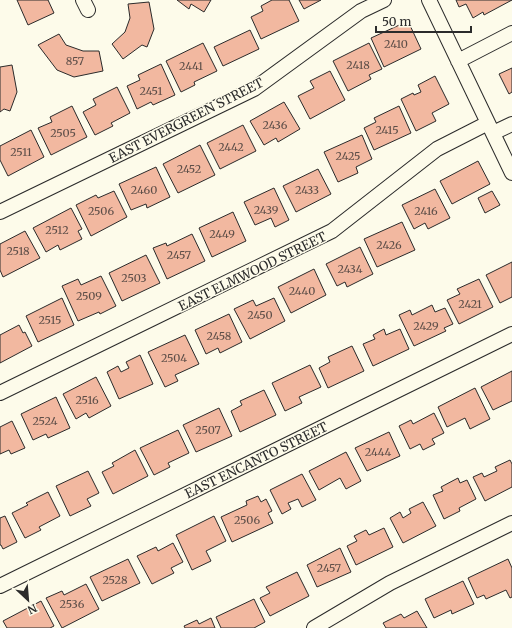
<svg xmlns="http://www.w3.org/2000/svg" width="512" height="628" viewBox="0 0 512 628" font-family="Merriweather,serif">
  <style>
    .building { fill: #f2b8a0; stroke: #2b2b2b }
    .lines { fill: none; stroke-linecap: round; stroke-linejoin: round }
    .minor-casing { stroke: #2b2b2b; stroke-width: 16 }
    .minor { stroke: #fdfbea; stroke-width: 14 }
    .labels { text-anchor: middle; stroke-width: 3; stroke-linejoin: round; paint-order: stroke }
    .number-label { font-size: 11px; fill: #5d4e48 }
    .street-label { font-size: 13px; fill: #2b2b2b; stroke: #fdfbea }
  </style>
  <rect width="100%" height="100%" fill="#fdfbea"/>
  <path class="building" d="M 17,0 L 48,0 L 54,13 L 28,25 Z
    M 177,0 L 211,0 L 204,12 L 191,4 L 189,9 Z
    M 272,0 L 289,0 L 299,21 L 261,39 L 251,17 L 263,11 L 261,6 Z
    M 299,0 L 321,0 L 304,9 Z
    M 456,0 L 512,0 L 484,15 L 483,12 L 473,18 L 466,4 L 459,7 Z
    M 149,2 L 154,29 L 147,47 L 142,45 L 123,59 L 112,44 L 125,32 L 130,18 L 128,4 Z
    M 408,21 L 421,49 L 384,67 L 371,38 Z
    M 250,30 L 259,49 L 223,66 L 214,47 Z
    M 59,34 L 66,45 L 83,51 L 99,51 L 103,71 L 74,77 L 57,70 L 38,45 Z
    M 203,43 L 217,71 L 194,82 L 195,85 L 181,92 L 166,61 Z
    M 369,43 L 382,69 L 369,75 L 371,79 L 348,91 L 333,61 Z
    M 161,64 L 175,95 L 153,105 L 151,102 L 137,109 L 127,86 L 140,80 L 138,75 Z
    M 12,65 L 17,92 L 10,111 L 4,109 L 0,112 L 0,67 Z
    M 512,68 L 512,92 L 509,94 L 499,74 Z
    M 330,71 L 345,100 L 310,119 L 298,96 L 314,88 L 310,81 Z
    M 435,76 L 449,104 L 432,113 L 436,121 L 416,131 L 401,99 L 413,93 L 414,95 L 421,92 L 418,85 Z
    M 117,87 L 130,113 L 111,123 L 113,126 L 95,135 L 83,112 L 96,105 L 93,99 Z
    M 284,102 L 300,129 L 278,142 L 276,138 L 264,145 L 250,121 Z
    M 72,106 L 87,137 L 51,155 L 38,128 L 52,122 L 50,117 Z
    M 399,106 L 411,133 L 374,150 L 364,128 L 376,122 L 374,118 Z
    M 243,125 L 256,151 L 220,169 L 207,143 Z
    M 31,130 L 44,157 L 8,176 L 0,160 L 0,146 Z
    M 362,135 L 372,159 L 356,167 L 358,173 L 338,182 L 324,152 Z
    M 200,145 L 215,175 L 178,193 L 163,164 Z
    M 478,161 L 490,184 L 452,204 L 440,181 Z
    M 156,167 L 170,197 L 147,208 L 146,204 L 131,210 L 119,184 Z
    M 318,169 L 331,194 L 296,212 L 283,186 Z
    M 274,188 L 289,220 L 275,227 L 271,218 L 255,225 L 244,202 Z
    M 435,189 L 450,218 L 428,229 L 425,223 L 414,229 L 402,205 Z
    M 114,191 L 127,217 L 91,236 L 76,205 L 96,195 L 98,198 Z
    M 492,191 L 500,205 L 485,213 L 478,198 Z
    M 71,208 L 82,229 L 78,231 L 82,239 L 60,250 L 58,245 L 46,252 L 33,228 Z
    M 233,212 L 246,241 L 212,257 L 199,228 Z
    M 402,222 L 415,250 L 377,267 L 364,239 Z
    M 25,231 L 40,258 L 3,277 L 0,270 L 0,244 Z
    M 192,234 L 205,261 L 167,279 L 153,248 L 166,243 L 167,246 Z
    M 360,247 L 373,274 L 347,287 L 345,282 L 337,286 L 326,264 Z
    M 146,255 L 160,283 L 122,301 L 109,273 Z
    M 512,262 L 512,297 L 500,303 L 486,275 Z
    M 314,269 L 326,295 L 291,313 L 278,287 Z
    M 101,276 L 116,306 L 100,314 L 99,312 L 78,321 L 62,286 L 78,279 L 81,285 Z
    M 479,279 L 493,307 L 459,324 L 447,300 L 460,294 L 457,289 Z
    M 62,298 L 74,325 L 38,342 L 26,316 Z
    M 274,298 L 285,321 L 250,339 L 234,309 L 253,300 L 256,306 Z
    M 432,305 L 435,312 L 445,308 L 453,324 L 444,328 L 446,331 L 414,346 L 399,315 L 410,310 L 412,315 Z
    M 229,314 L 242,342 L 220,353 L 218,348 L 206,354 L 195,330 Z
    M 19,325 L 23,333 L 25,332 L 32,346 L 0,363 L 0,335 Z
    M 384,329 L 386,335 L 400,329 L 409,349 L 373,366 L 363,344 L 375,339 L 373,335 Z
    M 185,335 L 199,364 L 175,375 L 178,381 L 165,387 L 148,352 Z
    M 352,346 L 364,371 L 328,388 L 319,368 L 330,362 L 328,357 Z
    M 140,355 L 153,384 L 119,399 L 107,372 L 118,366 L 121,372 L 129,368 L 126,362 Z
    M 310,365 L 321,387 L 299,397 L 302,403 L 285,411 L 272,383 Z
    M 512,371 L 512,401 L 493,410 L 481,387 Z
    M 96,377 L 111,406 L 89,418 L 86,413 L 76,419 L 63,394 Z
    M 475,388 L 490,419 L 470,429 L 465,418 L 447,427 L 438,407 Z
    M 264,390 L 276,415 L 240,432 L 231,411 L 242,405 L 240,401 Z
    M 56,397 L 70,428 L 48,438 L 46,434 L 33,440 L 21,414 Z
    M 219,408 L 232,436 L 196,452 L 183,425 Z
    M 434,413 L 444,433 L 432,439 L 435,444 L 423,450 L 420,444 L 410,449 L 399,426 L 411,420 L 413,424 Z
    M 12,421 L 25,448 L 11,454 L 9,450 L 0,454 L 0,427 Z
    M 178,430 L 189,453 L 168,463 L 170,467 L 154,475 L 140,448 Z
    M 389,432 L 400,456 L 367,471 L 355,448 Z
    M 135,450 L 148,476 L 113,494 L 102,472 L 114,466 L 112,463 Z
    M 346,452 L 361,481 L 346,489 L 340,478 L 319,490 L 309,471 Z
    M 510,460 L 512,464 L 512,487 L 485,501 L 473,477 L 482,473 L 484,477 L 497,471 L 495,467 Z
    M 88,471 L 99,493 L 87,499 L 91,506 L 70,516 L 56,486 Z
    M 302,474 L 316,500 L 302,507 L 298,499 L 288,503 L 291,509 L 282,514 L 270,490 Z
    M 458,478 L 460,483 L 467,480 L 476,499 L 459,508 L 460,511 L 444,519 L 433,495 L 443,491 L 441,487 Z
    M 48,492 L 60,516 L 39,527 L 41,530 L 25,538 L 12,513 L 28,505 L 26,503 Z
    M 258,496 L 261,502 L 266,499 L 272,511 L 268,513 L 273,523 L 232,542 L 221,517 L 247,505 L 246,501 Z
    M 423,502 L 436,526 L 403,543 L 390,518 L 400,512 L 403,518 L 411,513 L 409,509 Z
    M 5,516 L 17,542 L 3,549 L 1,545 L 0,545 L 0,518 Z
    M 214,516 L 226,541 L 206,551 L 211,561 L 192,570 L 176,535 Z
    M 384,528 L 393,547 L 356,565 L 347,546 L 357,541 L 354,536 L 366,530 L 369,535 Z
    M 173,543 L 183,562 L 171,568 L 174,573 L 152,584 L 137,556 L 156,547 L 158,551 Z
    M 340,548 L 351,572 L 317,587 L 307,565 Z
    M 128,559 L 140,583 L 102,601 L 90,577 Z
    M 508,559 L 512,568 L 512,597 L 510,598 L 506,590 L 486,599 L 484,595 L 477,598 L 468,578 Z
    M 297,572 L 309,596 L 270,616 L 260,598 L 270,593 L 266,587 Z
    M 463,581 L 474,604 L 452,614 L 451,610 L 434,618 L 425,599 Z
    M 86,584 L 99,609 L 62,628 L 46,598 L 62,591 L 64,595 Z
    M 254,599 L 265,622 L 254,628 L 221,628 L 216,617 Z
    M 41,601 L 54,626 L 50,628 L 7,628 L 3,621 Z
    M 417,611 L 427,628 L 386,628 L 383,623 L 401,614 L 404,618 Z
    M 211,618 L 215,628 L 185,628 L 184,626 L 197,620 L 199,624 Z"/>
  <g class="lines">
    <g class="minor-casing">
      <path id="minor" d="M 83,0 L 88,10
        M 429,0 L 512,173
        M 458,61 L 512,33
        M 493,133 L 512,124
        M 0,212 L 254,89 L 361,11 L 384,0
        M 0,393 L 332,231 L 437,149 L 488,123
        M 0,586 L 512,334
        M 314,628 L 390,583 L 512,523"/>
    </g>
    <use href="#minor" class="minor"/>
  </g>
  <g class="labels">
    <g class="number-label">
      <text x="396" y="48">2410</text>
      <text x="75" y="65">857</text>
      <text x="358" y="69">2418</text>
      <text x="191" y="70">2441</text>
      <text x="151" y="95">2451</text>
      <text x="275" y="129">2436</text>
      <text x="387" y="134">2415</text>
      <text x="63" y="137">2505</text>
      <text x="231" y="151">2442</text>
      <text x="21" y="156">2511</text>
      <text x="348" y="160">2425</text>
      <text x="189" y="173">2452</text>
      <text x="144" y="194">2460</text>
      <text x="307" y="194">2433</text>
      <text x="266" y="214">2439</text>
      <text x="101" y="215">2506</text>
      <text x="426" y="215">2416</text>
      <text x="57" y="234">2512</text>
      <text x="222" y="238">2449</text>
      <text x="389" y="249">2426</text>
      <text x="18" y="255">2518</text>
      <text x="179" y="259">2457</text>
      <text x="350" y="273">2434</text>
      <text x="134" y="282">2503</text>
      <text x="302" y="295">2440</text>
      <text x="89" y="300">2509</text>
      <text x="470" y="308">2421</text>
      <text x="260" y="319">2450</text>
      <text x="50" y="324">2515</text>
      <text x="426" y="330">2429</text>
      <text x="219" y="340">2458</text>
      <text x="174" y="362">2504</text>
      <text x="87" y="404">2516</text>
      <text x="45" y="425">2524</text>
      <text x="208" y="434">2507</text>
      <text x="378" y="456">2444</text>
      <text x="247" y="524">2506</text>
      <text x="329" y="572">2457</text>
      <text x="115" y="584">2528</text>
      <text x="72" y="608">2536</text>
    </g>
    <g class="street-label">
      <text transform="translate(186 120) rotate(-27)" y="5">EAST EVERGREEN STREET</text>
      <text transform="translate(252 271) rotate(-26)" y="5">EAST ELMWOOD STREET</text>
      <text transform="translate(256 460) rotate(-26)" y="5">EAST ENCANTO STREET</text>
    </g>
  </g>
  <g transform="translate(28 600) rotate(154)" stroke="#fdfbea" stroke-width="3" paint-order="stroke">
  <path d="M0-3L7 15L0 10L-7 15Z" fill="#2b2b2b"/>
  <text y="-6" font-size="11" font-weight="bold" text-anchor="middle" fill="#2b2b2b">N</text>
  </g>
  <path d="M376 26v6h95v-6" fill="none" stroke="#2b2b2b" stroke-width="2"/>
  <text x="382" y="26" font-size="12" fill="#2b2b2b" stroke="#fdfbea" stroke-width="3" paint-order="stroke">50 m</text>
</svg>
